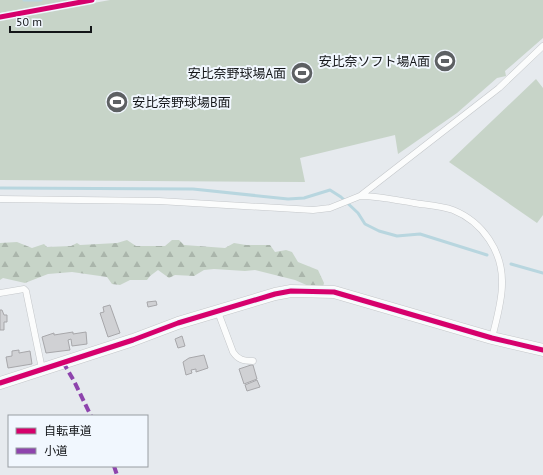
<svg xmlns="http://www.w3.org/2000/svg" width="543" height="475" viewBox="0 0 543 475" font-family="'PT Sans','Noto Sans JP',sans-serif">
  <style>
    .green { fill: #c7d4c8 }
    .forest { fill: url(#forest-firs) }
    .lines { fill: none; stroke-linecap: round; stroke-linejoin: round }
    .stream { stroke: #b8d6df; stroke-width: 3 }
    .building { fill: #d0d1d4; stroke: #a7a7aa }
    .service-casing { stroke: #c4c7ca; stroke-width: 7 }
    .minor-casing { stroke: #c4c7ca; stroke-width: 13 }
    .service { stroke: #fbfcfc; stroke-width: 6 }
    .minor { stroke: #fbfcfc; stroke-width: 12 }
    .quiet { stroke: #8e44ad; stroke-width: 4; stroke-dasharray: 8 4; stroke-linecap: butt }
    .cycleway-casing { stroke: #f1f7fe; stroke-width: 8 }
    .cycleway { stroke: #d6006c; stroke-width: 5 }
    .labels { text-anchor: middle; stroke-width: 4; stroke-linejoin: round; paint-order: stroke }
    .poi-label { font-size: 13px; fill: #131518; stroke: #f1f7fe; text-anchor: end }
  </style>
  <defs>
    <pattern id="forest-firs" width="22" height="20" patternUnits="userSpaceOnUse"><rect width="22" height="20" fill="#c7d4c8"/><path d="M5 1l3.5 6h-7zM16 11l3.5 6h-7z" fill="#aab5ab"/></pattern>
  </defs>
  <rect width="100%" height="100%" fill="#e6eaee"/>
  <path class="green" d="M 0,0 L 75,0 L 0,13 Z
    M 110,0 L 543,0 L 543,38 L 505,71 L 506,76 L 497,78 L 457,113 L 398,154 L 395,135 L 300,158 L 305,182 L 0,180 L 0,20 Z
    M 536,79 L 543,88 L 543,215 L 537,223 L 449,162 Z"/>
  <path class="forest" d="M 127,240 L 136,246 L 165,246 L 172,240 L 179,240 L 184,245 L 225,248 L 234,243 L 246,245 L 270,245 L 275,252 L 286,250 L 292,252 L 298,262 L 318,270 L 324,283 L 323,287 L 311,287 L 295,280 L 255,270 L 245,271 L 214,269 L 204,270 L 194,276 L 175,275 L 169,278 L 158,270 L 150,276 L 147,280 L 130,280 L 120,285 L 112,284 L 107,277 L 72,272 L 48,274 L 25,283 L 3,278 L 0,280 L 0,243 L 17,242 L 32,248 L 44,244 L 47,247 L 71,246 L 77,243 L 80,245 L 117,243 Z"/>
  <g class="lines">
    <path class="stream" d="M 24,0 L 41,0
      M 0,188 L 193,189 L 288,199 L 304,198 L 330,190 L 341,197 L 358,213 L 365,224 L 379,231 L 397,236 L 420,234 L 487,255
      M 511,264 L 543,273"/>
  </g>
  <path class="building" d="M 156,301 L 157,305 L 148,307 L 147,302 Z
    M 110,305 L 120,333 L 108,337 L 100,313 L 104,312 L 103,307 Z
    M 0,310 L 2,310 L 4,315 L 7,315 L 7,322 L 4,322 L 4,330 L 0,330 Z
    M 73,332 L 73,334 L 86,332 L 87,344 L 72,346 L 71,339 L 68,340 L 70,350 L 46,353 L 42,337 L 54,333 L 54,335 Z
    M 182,336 L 185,346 L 178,348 L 175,339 Z
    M 19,350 L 19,353 L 30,351 L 32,364 L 8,368 L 6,357 L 12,356 L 12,351 Z
    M 204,355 L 208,368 L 196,372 L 196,369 L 191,370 L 192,373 L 186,375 L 183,362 L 189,358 Z
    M 251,365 L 253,365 L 257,379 L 244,384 L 239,369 Z
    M 257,380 L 260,387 L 247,391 L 245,385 Z"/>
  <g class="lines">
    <g class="service-casing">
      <path id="service" d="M 360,196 C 378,196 396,200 414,203 C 426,205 441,206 453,210 C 483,222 503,252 502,284 C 502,302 496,321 492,338
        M 0,199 L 159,201 L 313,210 L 330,208 L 360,196 L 499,88 L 543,46
        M 0,293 L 24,289 L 26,291 L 42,369
        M 218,312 L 233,352 C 238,360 244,361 253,361"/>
    </g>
    <g class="minor-casing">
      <path id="minor" d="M 0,383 L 133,340 L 178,323 L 275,294 L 291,291 L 334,292 L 492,338 L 543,350"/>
    </g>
    <use href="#service" class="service"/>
    <use href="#minor" class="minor"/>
    <path class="quiet" d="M 63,362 L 74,381 L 91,416
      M 114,466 L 117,475"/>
    <g class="cycleway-casing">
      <path id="cycleway" d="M 0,17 L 92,0
        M 0,383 L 133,340 L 178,323 L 275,294 L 291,291 L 334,292 L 492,338 L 543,350"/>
    </g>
    <use href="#cycleway" class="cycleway"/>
  </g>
  <defs>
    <g id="stadium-disc" transform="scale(1.15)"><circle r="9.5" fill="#5d6063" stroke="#f1f7fe"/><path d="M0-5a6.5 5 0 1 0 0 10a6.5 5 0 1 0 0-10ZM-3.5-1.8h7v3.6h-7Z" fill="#fff"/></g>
  </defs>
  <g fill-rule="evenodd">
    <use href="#stadium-disc" x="445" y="61"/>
    <use href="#stadium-disc" x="302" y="73"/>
    <use href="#stadium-disc" x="117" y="102"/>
  </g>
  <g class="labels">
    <g class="poi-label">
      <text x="430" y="66">安比奈ソフト場A面</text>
      <text x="286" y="78">安比奈野球場A面</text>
      <text x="132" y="107" text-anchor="start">安比奈野球場B面</text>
    </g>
  </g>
  <rect x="8" y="415" width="140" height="52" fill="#f1f7fe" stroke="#989da2"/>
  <rect x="16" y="428" width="20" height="6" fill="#d6006c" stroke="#989da2"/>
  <text x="44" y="435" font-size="12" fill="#131518">自転車道</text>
  <rect x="16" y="448" width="20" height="6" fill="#8e44ad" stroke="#989da2"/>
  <text x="44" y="455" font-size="12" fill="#131518">小道</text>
  <path d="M10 26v6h81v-6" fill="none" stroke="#131518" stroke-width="2"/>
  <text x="16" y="26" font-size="12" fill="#131518" stroke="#f1f7fe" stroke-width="3" paint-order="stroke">50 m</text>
</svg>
